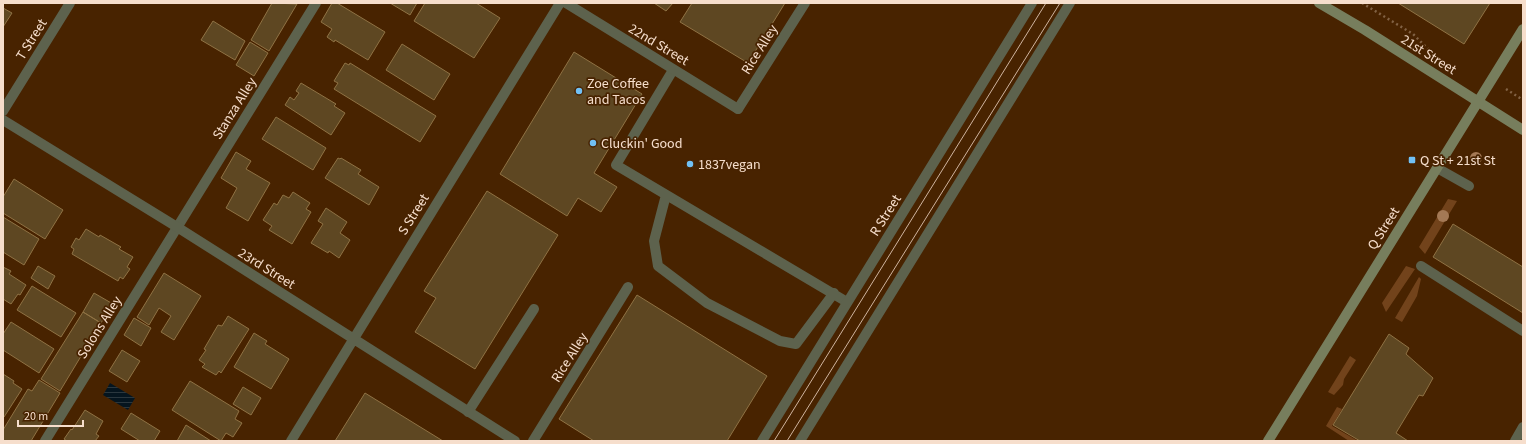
<svg xmlns="http://www.w3.org/2000/svg" width="1526" height="444" viewBox="0 0 1526 444" font-family="'Source Sans 3',sans-serif">
  <style>
    .green { fill: #72431b }
    .water { fill: url(#water-rules) }
    .building { fill: #5e4722; stroke: #8f7244 }
    .lines { fill: none; stroke-linecap: round; stroke-linejoin: round }
    .path { stroke: #826244; stroke-width: 2.5; stroke-dasharray: 2 3; stroke-linecap: butt }
    .service { stroke: #5d624d; stroke-width: 10 }
    .minor { stroke: #5d624d; stroke-width: 10 }
    .tertiary { stroke: #5d624d; stroke-width: 10 }
    .secondary { stroke: #777e5d; stroke-width: 10 }
    .tram { stroke: #cfb49f; stroke-width: 1 }
    .tree { fill: #a47955 }
    .poi-dot { fill: #71c1f5; stroke: #482300; stroke-width: 1.5 }
    .labels { text-anchor: middle; stroke-width: 3.5; stroke-linejoin: round; paint-order: stroke }
    .street-label { font-size: 14px; fill: #f6decc; stroke: #482300 }
    .poi-label { font-size: 14px; fill: #f6decc; stroke: #482300; text-anchor: start }
  </style>
  <defs>
    <pattern id="water-rules" width="6" height="5" patternUnits="userSpaceOnUse"><rect width="6" height="5" fill="#05151f"/><path d="M0 2.5h6" fill="none" stroke="#2a373e"/></pattern>
  </defs>
  <rect width="100%" height="100%" fill="#482300"/>
  <path class="green" d="M 1448,199 L 1457,201 L 1425,254 L 1419,247 Z
    M 1406,266 L 1415,269 L 1386,312 L 1382,303 Z
    M 1419,277 L 1421,279 L 1417,296 L 1402,322 L 1395,318 Z
    M 1350,356 L 1356,360 L 1344,379 L 1343,385 L 1334,395 L 1328,392 Z
    M 1337,407 L 1342,409 L 1332,426 L 1358,441 L 1349,441 L 1326,426 Z"/>
  <path class="water" d="M 110,383 L 135,398 L 128,410 L 103,395 Z"/>
  <path class="building" d="M 272,3 L 297,4 L 269,51 L 251,40 Z
    M 332,3 L 337,3 L 385,32 L 368,60 L 335,40 L 334,42 L 327,37 L 332,29 L 321,22 Z
    M 390,3 L 417,3 L 410,15 Z
    M 425,3 L 476,3 L 500,18 L 474,58 L 414,21 Z
    M 654,3 L 673,3 L 666,11 Z
    M 692,3 L 785,3 L 748,63 L 680,22 Z
    M 1398,3 L 1490,3 L 1464,44 Z
    M 3,8 L 12,13 L 3,27 Z
    M 213,21 L 245,41 L 235,60 L 201,40 Z
    M 250,42 L 268,53 L 254,76 L 236,65 Z
    M 402,44 L 450,74 L 434,100 L 386,70 Z
    M 574,52 L 642,94 L 594,173 L 617,187 L 601,212 L 578,198 L 567,216 L 500,174 Z
    M 345,63 L 349,65 L 350,63 L 436,116 L 420,142 L 334,89 L 338,83 L 334,81 Z
    M 301,83 L 336,104 L 334,106 L 345,113 L 331,135 L 285,105 L 290,97 L 294,100 L 299,93 L 296,91 Z
    M 276,117 L 326,148 L 313,170 L 262,139 Z
    M 236,152 L 251,161 L 246,169 L 270,183 L 248,221 L 226,208 L 237,188 L 221,178 Z
    M 338,158 L 340,159 L 341,158 L 361,170 L 358,174 L 379,187 L 369,205 L 325,178 Z
    M 14,179 L 63,210 L 45,239 L 3,213 L 3,197 Z
    M 487,191 L 558,235 L 475,369 L 415,332 L 436,298 L 424,291 Z
    M 293,192 L 310,203 L 306,209 L 311,212 L 292,244 L 269,230 L 272,226 L 263,220 L 274,203 L 277,205 L 283,195 L 289,198 Z
    M 326,208 L 347,222 L 340,233 L 350,240 L 339,258 L 329,251 L 328,253 L 311,243 L 323,224 L 318,221 Z
    M 3,217 L 39,239 L 24,265 L 3,252 Z
    M 1453,224 L 1523,267 L 1523,313 L 1433,257 Z
    M 86,229 L 99,237 L 100,235 L 121,247 L 119,249 L 133,257 L 127,267 L 130,269 L 123,279 L 120,277 L 118,281 L 72,254 L 74,249 L 71,247 L 76,238 L 79,240 Z
    M 38,266 L 55,276 L 48,289 L 31,278 Z
    M 3,267 L 11,271 L 9,274 L 26,285 L 20,295 L 18,294 L 11,304 L 3,299 Z
    M 164,273 L 201,296 L 174,340 L 161,332 L 171,316 L 159,308 L 149,325 L 137,317 Z
    M 32,286 L 76,313 L 61,337 L 17,310 Z
    M 94,293 L 113,304 L 101,323 L 83,312 Z
    M 637,295 L 767,376 L 727,441 L 594,441 L 559,419 Z
    M 83,312 L 101,323 L 60,391 L 41,379 Z
    M 228,316 L 249,329 L 221,373 L 219,371 L 216,375 L 202,367 L 205,364 L 199,360 L 206,350 L 204,349 L 218,325 L 222,326 Z
    M 134,318 L 151,328 L 141,346 L 124,335 Z
    M 11,322 L 54,349 L 39,373 L 3,350 L 3,334 Z
    M 254,333 L 267,341 L 265,344 L 289,359 L 271,389 L 234,367 Z
    M 1389,334 L 1409,348 L 1406,354 L 1433,378 L 1423,396 L 1419,395 L 1396,433 L 1408,441 L 1360,441 L 1333,425 Z
    M 122,350 L 140,361 L 127,382 L 109,371 Z
    M 3,374 L 14,381 L 13,383 L 22,389 L 4,417 L 3,416 Z
    M 39,380 L 60,393 L 31,441 L 3,441 L 3,430 L 28,389 L 32,391 Z
    M 190,381 L 239,411 L 235,419 L 242,423 L 233,437 L 226,433 L 221,441 L 172,410 Z
    M 243,387 L 261,398 L 251,415 L 233,404 Z
    M 365,393 L 443,441 L 335,441 Z
    M 85,410 L 103,421 L 96,434 L 99,436 L 95,441 L 67,441 L 64,439 L 71,429 L 72,430 Z
    M 131,413 L 160,431 L 154,441 L 140,441 L 121,429 Z
    M 186,425 L 211,441 L 177,441 Z"/>
  <g class="lines">
    <path class="path" d="M 1362,3 L 1413,34 L 1428,49
      M 1506,89 L 1523,100"/>
    <path class="service" d="M 673,70 L 616,165 L 847,302
      M 738,109 L 805,3
      M 1437,168 L 1469,186
      M 666,195 L 654,241 L 658,266 L 707,303 L 780,341 L 796,344 L 834,293
      M 1421,266 L 1523,331
      M 468,412 L 534,309
      M 45,441 L 316,3
      M 533,441 L 628,287
      M 1515,441 L 1523,427"/>
    <path class="minor" d="M 566,3 L 738,109
      M 3,120 L 177,227 L 515,441
      M 291,441 L 560,3
      M 762,441 L 1032,3
      M 800,441 L 1070,3"/>
    <path class="tertiary" d="M 3,111 L 70,3"/>
    <path class="secondary" d="M 1319,3 L 1365,30 L 1523,130
      M 1268,441 L 1523,29"/>
    <path class="tram" d="M 774,441 L 1046,3
      M 787,441 L 1060,3"/>
  </g>
  <g class="tree">
    <circle cx="1476" cy="158" r="6"/>
    <circle cx="1443" cy="216" r="6"/>
  </g>
  <g class="poi-dot">
    <circle cx="579" cy="91" r="4"/>
    <circle cx="593" cy="143" r="4"/>
    <rect x="1408" y="156" width="8" height="8" rx="2"/>
    <circle cx="690" cy="164" r="4"/>
  </g>
  <g class="labels">
    <g class="street-label">
      <text transform="translate(31 39) rotate(-58)" y="5">T Street</text>
      <text transform="translate(659 44) rotate(31)" y="5">22nd Street</text>
      <text transform="translate(759 49) rotate(-58)" y="5">Rice Alley</text>
      <text transform="translate(1429 54) rotate(32)" y="5">21st Street</text>
      <text transform="translate(234 108) rotate(-58)" y="5">Stanza Alley</text>
      <text transform="translate(413 214) rotate(-58)" y="5">S Street</text>
      <text transform="translate(885 215) rotate(-58)" y="5">R Street</text>
      <text transform="translate(1383 228) rotate(-58)" y="5">Q Street</text>
      <text transform="translate(267 268) rotate(32)" y="5">23rd Street</text>
      <text transform="translate(99 327) rotate(-58)" y="5">Solons Alley</text>
      <text transform="translate(569 357) rotate(-58)" y="5">Rice Alley</text>
    </g>
    <g class="poi-label">
      <text x="587" y="88">Zoe Coffee<tspan x="587" dy="16">and Tacos</tspan></text>
      <text x="601" y="148">Cluckin' Good</text>
      <text x="1420" y="165">Q St + 21st St</text>
      <text x="698" y="169">1837vegan</text>
    </g>
  </g>
  <rect width="1526" height="444" fill="none" stroke="#f6decc" stroke-width="8"/>
  <path d="M18 420v6h65v-6" fill="none" stroke="#f6decc" stroke-width="2"/>
  <text x="24" y="420" font-size="12" fill="#f6decc" stroke="#482300" stroke-width="3" paint-order="stroke">20 m</text>
</svg>
